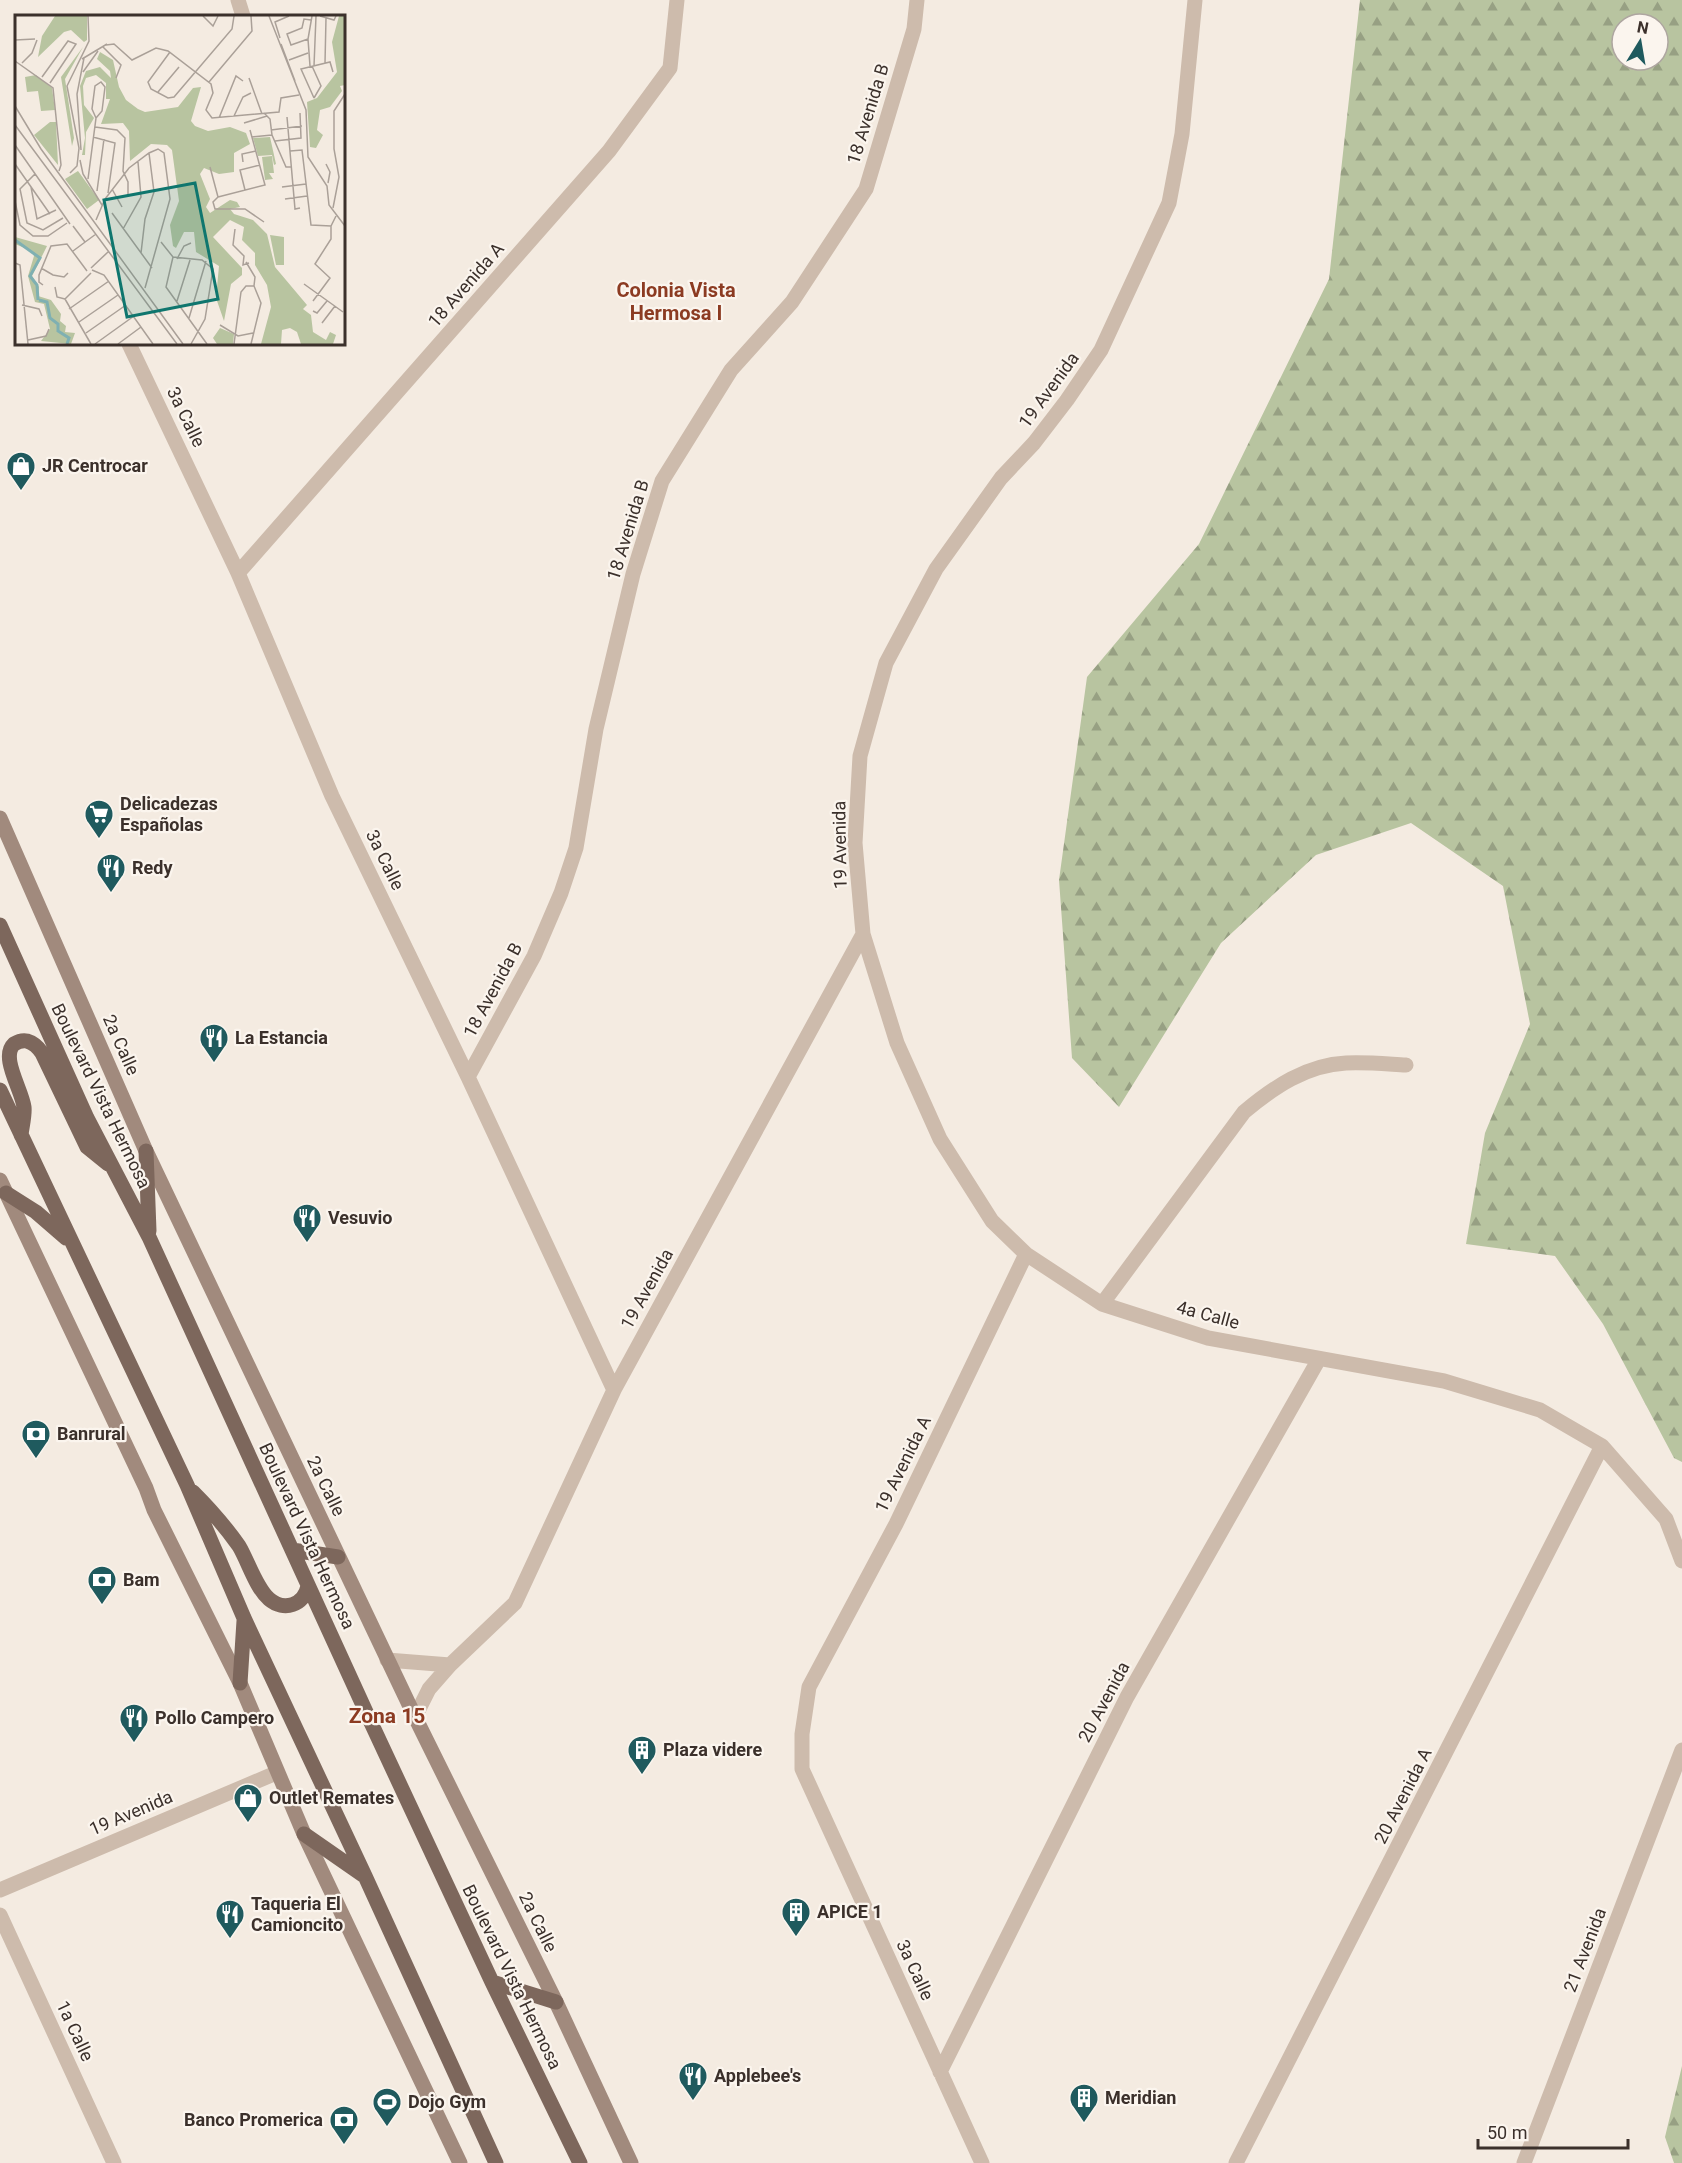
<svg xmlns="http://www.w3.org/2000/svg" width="1682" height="2163" viewBox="0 0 1682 2163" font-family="Roboto,sans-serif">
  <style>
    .forest { fill: url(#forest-firs); fill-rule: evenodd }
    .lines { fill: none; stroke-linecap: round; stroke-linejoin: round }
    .street { stroke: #cdbbac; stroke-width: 15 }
    .secondary { stroke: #a18a7d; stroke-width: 15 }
    .primary { stroke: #7d675c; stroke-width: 15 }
    .labels { text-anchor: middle; stroke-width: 4.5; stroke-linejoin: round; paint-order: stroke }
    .street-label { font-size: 18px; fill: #3b302b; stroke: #fbf5ee }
    .poi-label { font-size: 18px; font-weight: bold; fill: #3b302b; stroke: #fbf5ee; text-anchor: start }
    .neighbourhood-label { font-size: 20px; font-weight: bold; fill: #8c3b22; stroke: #fbf5ee }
    .quarter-label { font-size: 21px; font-weight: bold; fill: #8c3b22; stroke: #fbf5ee }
    .inset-river { fill: none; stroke: #7fb0b2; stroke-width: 3 }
    .inset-road { fill: none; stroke: #aaa098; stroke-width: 1.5 }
    .view { fill: #0f766e; fill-opacity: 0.15; stroke: #0f766e; stroke-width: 3 }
    .inset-edge { fill: none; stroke: #3b302b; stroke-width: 3 }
  </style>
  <defs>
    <pattern id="forest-firs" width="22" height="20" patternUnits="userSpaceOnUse" patternTransform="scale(1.5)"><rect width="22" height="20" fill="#b8c4a0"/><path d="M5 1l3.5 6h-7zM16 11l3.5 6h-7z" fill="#97a083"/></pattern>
  </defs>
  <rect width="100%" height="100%" fill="#f4ebe1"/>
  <path class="forest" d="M 1360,0 L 1682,0 L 1682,1462 L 1674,1458 L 1603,1324 L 1555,1256 L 1466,1244 L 1485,1133 L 1530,1024 L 1503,886 L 1411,823 L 1316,855 L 1221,943 L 1119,1107 L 1072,1058 L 1059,880 L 1087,677 L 1199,544 L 1329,279 ZM 1622,24 L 1658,24 L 1658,60 L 1622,60 Z
    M 1682,2066 L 1682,2163 L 1674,2163 L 1665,2137 Z"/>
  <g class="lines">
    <path class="street" d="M 238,0 L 243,16
      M 1195,0 L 1182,134 L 1169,203 L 1101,350 L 1067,400 L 1034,443 L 1001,478 L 936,569 L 886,663 L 860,756 L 855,843 L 863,934 L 897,1043 L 940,1139 L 992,1221 L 1026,1254 L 1102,1304 L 1208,1338 L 1444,1381 L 1540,1410 L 1602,1446 L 1666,1519 L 1682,1561
      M 129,344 L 238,573 L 332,796 L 468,1077 L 614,1390
      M 238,573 L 609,151 L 670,68 L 677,0
      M 468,1077 L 534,956 L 561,893 L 576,848 L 596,729 L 633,574 L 662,481 L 731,370 L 792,302 L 866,189 L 914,29 L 917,0
      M 1102,1304 L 1244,1112 C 1274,1087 1306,1065 1346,1063 C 1366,1062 1387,1064 1406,1065
      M 387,1660 L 450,1665
      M 415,1717 L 429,1689 L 450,1665 L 515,1603 L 614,1390 L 863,934
      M 0,1890 L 276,1773
      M 0,1915 L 114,2163
      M 940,2072 L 1127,1697 L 1319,1359
      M 982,2163 L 802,1769 L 802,1734 L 809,1687 L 896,1524 L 1026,1254
      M 1236,2163 L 1602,1446
      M 1524,2163 L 1682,1750"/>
    <path class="secondary" d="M 0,818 L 146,1151 L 415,1717 L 556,2002 L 631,2163
      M 0,1180 L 146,1488 L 154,1510 L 240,1683 L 304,1834 L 460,2163"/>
    <path class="primary" d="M 0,925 L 87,1118 L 149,1237 L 367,1714 L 492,1982 L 580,2163
      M 0,1090 L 187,1485 L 244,1618 L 365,1876 L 496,2163
      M 21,1135 C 22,1126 25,1115 24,1107 C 22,1090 0,1057 14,1044 C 19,1041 22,1040 27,1041 C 34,1043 38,1047 42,1053 L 87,1147 L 108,1164
      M 146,1151 L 149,1231
      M 6,1193 L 36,1212 L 66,1238
      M 193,1492 C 210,1509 225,1526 239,1546 C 248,1561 256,1588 269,1599 C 284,1612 304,1605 308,1586
      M 292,1550 L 338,1557
      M 240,1683 L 244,1621
      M 304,1834 L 363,1875
      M 492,1982 L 556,2002"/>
  </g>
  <defs>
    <g id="shop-pin" transform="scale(1.5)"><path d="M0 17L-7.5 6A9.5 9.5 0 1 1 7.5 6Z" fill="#1f5a5e" stroke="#fbf5ee"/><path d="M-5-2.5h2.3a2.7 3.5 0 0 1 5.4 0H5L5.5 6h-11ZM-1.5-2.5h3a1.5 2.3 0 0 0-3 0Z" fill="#fff"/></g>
    <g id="supermarket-pin" transform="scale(1.5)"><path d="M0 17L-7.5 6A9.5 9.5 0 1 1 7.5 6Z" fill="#1f5a5e" stroke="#fbf5ee"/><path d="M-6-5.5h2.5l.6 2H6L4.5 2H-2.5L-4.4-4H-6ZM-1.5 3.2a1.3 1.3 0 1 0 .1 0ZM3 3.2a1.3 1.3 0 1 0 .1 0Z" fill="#fff"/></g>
    <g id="restaurant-pin" transform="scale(1.5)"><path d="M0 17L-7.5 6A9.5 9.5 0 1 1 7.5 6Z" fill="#1f5a5e" stroke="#fbf5ee"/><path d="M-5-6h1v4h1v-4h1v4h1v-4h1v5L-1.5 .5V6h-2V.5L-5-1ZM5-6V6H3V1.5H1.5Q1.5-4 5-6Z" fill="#fff"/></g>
    <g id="bank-pin" transform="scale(1.5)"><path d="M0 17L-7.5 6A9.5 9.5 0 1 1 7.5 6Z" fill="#1f5a5e" stroke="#fbf5ee"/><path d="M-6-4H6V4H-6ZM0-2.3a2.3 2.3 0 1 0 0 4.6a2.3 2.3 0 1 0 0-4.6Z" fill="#fff"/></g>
    <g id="building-pin" transform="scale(1.5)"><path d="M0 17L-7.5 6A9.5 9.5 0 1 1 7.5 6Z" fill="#1f5a5e" stroke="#fbf5ee"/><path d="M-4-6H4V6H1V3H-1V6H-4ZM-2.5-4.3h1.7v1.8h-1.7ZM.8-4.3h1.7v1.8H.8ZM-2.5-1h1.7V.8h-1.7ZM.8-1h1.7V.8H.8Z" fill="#fff"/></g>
    <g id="stadium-pin" transform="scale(1.5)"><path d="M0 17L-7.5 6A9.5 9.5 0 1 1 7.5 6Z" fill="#1f5a5e" stroke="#fbf5ee"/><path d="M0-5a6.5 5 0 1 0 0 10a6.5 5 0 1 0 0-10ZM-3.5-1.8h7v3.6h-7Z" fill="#fff"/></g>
  </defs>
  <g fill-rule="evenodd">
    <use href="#shop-pin" x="21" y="466"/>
    <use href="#supermarket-pin" x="99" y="814"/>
    <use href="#restaurant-pin" x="111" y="868"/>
    <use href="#restaurant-pin" x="214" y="1038"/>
    <use href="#restaurant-pin" x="307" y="1218"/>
    <use href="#bank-pin" x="36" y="1434"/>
    <use href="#bank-pin" x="102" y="1580"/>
    <use href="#restaurant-pin" x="134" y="1718"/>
    <use href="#building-pin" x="642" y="1750"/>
    <use href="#shop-pin" x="248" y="1798"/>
    <use href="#building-pin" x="796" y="1912"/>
    <use href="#restaurant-pin" x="230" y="1914"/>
    <use href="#restaurant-pin" x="693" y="2076"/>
    <use href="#building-pin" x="1084" y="2098"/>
    <use href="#stadium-pin" x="387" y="2102"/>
    <use href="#bank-pin" x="344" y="2120"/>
  </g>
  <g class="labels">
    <g class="street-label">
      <text transform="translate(868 114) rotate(-73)" y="6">18 Avenida B</text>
      <text transform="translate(466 285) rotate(-49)" y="6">18 Avenida A</text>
      <text transform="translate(1049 390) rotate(-54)" y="6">19 Avenida</text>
      <text transform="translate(186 417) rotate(64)" y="6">3a Calle</text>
      <text transform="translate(628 530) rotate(-73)" y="6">18 Avenida B</text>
      <text transform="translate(840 845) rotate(-91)" y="6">19 Avenida</text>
      <text transform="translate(385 860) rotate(64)" y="6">3a Calle</text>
      <text transform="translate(493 990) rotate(-62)" y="6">18 Avenida B</text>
      <text transform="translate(121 1045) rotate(66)" y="6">2a Calle</text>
      <text transform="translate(101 1096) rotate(64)" y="6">Boulevard Vista Hermosa</text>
      <text transform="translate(647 1289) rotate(-61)" y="6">19 Avenida</text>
      <text transform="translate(1208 1315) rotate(15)" y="6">4a Calle</text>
      <text transform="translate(903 1464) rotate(-64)" y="6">19 Avenida A</text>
      <text transform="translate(326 1486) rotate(64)" y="6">2a Calle</text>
      <text transform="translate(307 1536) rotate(65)" y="6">Boulevard Vista Hermosa</text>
      <text transform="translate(1104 1702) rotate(-62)" y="6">20 Avenida</text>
      <text transform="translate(1403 1796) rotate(-63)" y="6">20 Avenida A</text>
      <text transform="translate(131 1813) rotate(-23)" y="6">19 Avenida</text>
      <text transform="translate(538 1922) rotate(64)" y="6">2a Calle</text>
      <text transform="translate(1585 1950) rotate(-69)" y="6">21 Avenida</text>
      <text transform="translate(915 1970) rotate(65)" y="6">3a Calle</text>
      <text transform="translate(512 1977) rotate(64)" y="6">Boulevard Vista Hermosa</text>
      <text transform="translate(75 2031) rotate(65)" y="6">1a Calle</text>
    </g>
    <g class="poi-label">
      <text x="42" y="472">JR Centrocar</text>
      <text x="120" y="810">Delicadezas<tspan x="120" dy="21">Españolas</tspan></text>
      <text x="132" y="874">Redy</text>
      <text x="235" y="1044">La Estancia</text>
      <text x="328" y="1224">Vesuvio</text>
      <text x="57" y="1440">Banrural</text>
      <text x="123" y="1586">Bam</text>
      <text x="155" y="1724">Pollo Campero</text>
      <text x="663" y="1756">Plaza videre</text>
      <text x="269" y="1804">Outlet Remates</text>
      <text x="251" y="1910">Taqueria El<tspan x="251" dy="21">Camioncito</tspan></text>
      <text x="817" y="1918">APICE 1</text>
      <text x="714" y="2082">Applebee's</text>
      <text x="1105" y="2104">Meridian</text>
      <text x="408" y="2108">Dojo Gym</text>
      <text x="323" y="2126" text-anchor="end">Banco Promerica</text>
    </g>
    <g class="neighbourhood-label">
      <text x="676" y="297">Colonia Vista<tspan x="676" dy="23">Hermosa I</tspan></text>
    </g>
    <g class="quarter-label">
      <text x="387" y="1723">Zona 15</text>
    </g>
  </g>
  <g transform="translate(15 15)">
    <rect width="330" height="330" fill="#f4ebe1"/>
    <path d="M 40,1 L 72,1 L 72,25 L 69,27 L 56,15 L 49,17 L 23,42 L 27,21 ZM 324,1 L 330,1 L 330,70 L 325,71 L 327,76 L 315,92 L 305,95 L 302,115 L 308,120 L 301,133 L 295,132 L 292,87 L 302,83 L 322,57 L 317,27 ZM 68,32 L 50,64 L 59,123 L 57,131 L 46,62 ZM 85,37 L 98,45 L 104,72 L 111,85 L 123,94 L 130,97 L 163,92 L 178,73 L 186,72 L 176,106 L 180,111 L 193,116 L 215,112 L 231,118 L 235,129 L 219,138 L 219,157 L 204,159 L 189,153 L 185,159 L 195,184 L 191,192 L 195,198 L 215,185 L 222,187 L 225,192 L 215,194 L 219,199 L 238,205 L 252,219 L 260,252 L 292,290 L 288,294 L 296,300 L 298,317 L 311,325 L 315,317 L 321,320 L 318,329 L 286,329 L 282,317 L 275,313 L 267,315 L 266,329 L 246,329 L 256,292 L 252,270 L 240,250 L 240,238 L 227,225 L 229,212 L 215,205 L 198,222 L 227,253 L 227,260 L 216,269 L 209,306 L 201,283 L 204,251 L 181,237 L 179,217 L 169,217 L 161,233 L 158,231 L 155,210 L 164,186 L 157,135 L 152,130 L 136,129 L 115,146 L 114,116 L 108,108 L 86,109 L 95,84 L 91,84 L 91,68 L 81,60 L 71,63 L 68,71 L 69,90 L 79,103 L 71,117 L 70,140 L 67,140 L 70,123 L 65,71 L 71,56 L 85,52 L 96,63 L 95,56 L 82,44 ZM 255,122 L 261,149 L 259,150 L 257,140 L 243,141 L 238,123 ZM 255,220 L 269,222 L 269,250 L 261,250 ZM 0,222 L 32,231 L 17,261 L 24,272 L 23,281 L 36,285 L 46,299 L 45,306 L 51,311 L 50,317 L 60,318 L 56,329 L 26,326 L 35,314 L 29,289 L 20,287 L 13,261 L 19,241 L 17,236 L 0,229 Z" fill="#b8c4a0"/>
    <path d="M 63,156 L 84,185 L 72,194 L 50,164 ZM 205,313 L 219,319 L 218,329 L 202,329 L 198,323 Z" fill="#b8c4a0"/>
    <path d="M 21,60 L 37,73 L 40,95 L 26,96 L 23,76 L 12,77 L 10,62 ZM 35,107 L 41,107 L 43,150 L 19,120 ZM 257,141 L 259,158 L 254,158 L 258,164 L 250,165 L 247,142 Z" fill="#b8c4a0"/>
    <path class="inset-river" d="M 0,225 L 25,243 L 15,261 L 22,270 L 23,285M 24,285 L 32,287 L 35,303 L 43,309 L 43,316 L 54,323 L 52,329"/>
    <path class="inset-road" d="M 188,1 L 198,11 L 203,1M 254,1 L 291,95 L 293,142 L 312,171 L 314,190 L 330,211M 305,1 L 319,5 L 321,1M 265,23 L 260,7 L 274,1M 293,24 L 276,30 L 272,19 L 287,13 L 289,4 L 296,5M 0,25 L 20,24M 266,29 L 280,66M 91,30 L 99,29 L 117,45 L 141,33 L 153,36 L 196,69 L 198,78 L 191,95 L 197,103 L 264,97 L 266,83 L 284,80M 88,32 L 106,50 L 101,63M 155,37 L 133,67 L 136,74 L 153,83 L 159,82 L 217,14 L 219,1M 67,44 L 92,29M 274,45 L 293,38M 0,46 L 38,73 L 46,150 L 44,156M 7,48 L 17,38 L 22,25M 310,48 L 311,3M 295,51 L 293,24 L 297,1M 297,51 L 306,71 L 299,83M 299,51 L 301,1M 68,57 L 83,36M 27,62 L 53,26 L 61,29 L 35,68M 234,63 L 247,99M 194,67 L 237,16 L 236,1M 143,77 L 164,52M 299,83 L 286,54 L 315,47 L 318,57M 0,91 L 26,134 L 168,329M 249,98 L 255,104 L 257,120 L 271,152 L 276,152M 219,101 L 228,82 L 236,78M 272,102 L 280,194 L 285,193M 204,103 L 221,61 L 228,66M 229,108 L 252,101M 0,110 L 162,329M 80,112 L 102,115 L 110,123 L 108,156 L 113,167 L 113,180M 256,115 L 287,111M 78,122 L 100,128 L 93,178M 237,122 L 257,120M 260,126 L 286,123 L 285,98M 0,130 L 55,209M 66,135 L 62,79 L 69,43M 275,136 L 287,135 L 296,210 L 316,211 L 321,201M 65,145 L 68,159 L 87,190M 228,147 L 227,139 L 241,136M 0,149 L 35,199M 311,149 L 315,157 L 313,168M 195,152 L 203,182M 55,158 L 62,151 L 64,133 L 52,71 L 74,26 L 73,1M 20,159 L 5,174 L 12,208 L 28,215 L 48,203M 73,164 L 81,103 L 77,94 L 80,71 L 86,67 L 90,72 L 87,96 L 81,103M 16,172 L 22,204 L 41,195M 267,172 L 291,169M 97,174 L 107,192M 230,175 L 225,155 L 245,150M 82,176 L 89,124M 203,182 L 250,170 L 235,115M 203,182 L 198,187 L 200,194 L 230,194 L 249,207M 90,184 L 114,153 L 134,138 L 143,134 L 149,138 L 155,184 L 130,273M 270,184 L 292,181M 0,186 L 5,210 L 18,221 L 33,221 L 52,208M 318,193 L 324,162 L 319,134 L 319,96 L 330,79M 97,198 L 137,253M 81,205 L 90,184M 58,211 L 70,227M 108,214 L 126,182 L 123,147M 220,214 L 218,230 L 229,241 L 228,250 L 234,248M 146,227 L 158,242 L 187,245 L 198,254 L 190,304 L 176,329M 58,236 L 81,219M 126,238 L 130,204 L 139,177 L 134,138M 158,242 L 151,272 L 192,329M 162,244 L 169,231 L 176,228M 231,247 L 240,262 L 239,271 L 246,288 L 236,329M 0,248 L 5,250 L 13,329M 26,253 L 38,260 L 49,262 L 53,258M 76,253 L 93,237M 77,255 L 89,260 L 138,329M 289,269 L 328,297M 28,270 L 24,267 L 24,260 L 36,231 L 52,229 L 72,256M 40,272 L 42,282 L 50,284M 50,284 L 76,329M 50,284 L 76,258M 162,286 L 175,245M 298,286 L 315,263 L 300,249 L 316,224 L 316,211M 7,290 L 24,294 L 27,301M 54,294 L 94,266M 298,296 L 302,298 L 312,286M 174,303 L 191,246M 64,307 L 103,280M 307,308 L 320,291M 205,310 L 223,321 L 238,318M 71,318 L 111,290M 13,325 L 31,321 L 34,314M 80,329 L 119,301M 103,329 L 126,312M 219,329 L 226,277 L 231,271 L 239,271"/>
    <path class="view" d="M 180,168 L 203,284 L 112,302 L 89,185 Z"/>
    <rect width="330" height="330" class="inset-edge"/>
  </g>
  <g transform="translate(1640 42) rotate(11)"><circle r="28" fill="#fbf5ee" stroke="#aea6a0" stroke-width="1.5"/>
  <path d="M0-4.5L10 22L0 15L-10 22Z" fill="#1f5a5e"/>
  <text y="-9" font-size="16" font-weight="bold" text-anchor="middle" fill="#3b302b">N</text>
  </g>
  <path d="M1478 2139v9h150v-9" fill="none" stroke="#3b302b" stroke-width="3"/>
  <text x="1487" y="2139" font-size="18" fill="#3b302b" stroke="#fbf5ee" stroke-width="4.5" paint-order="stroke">50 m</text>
</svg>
